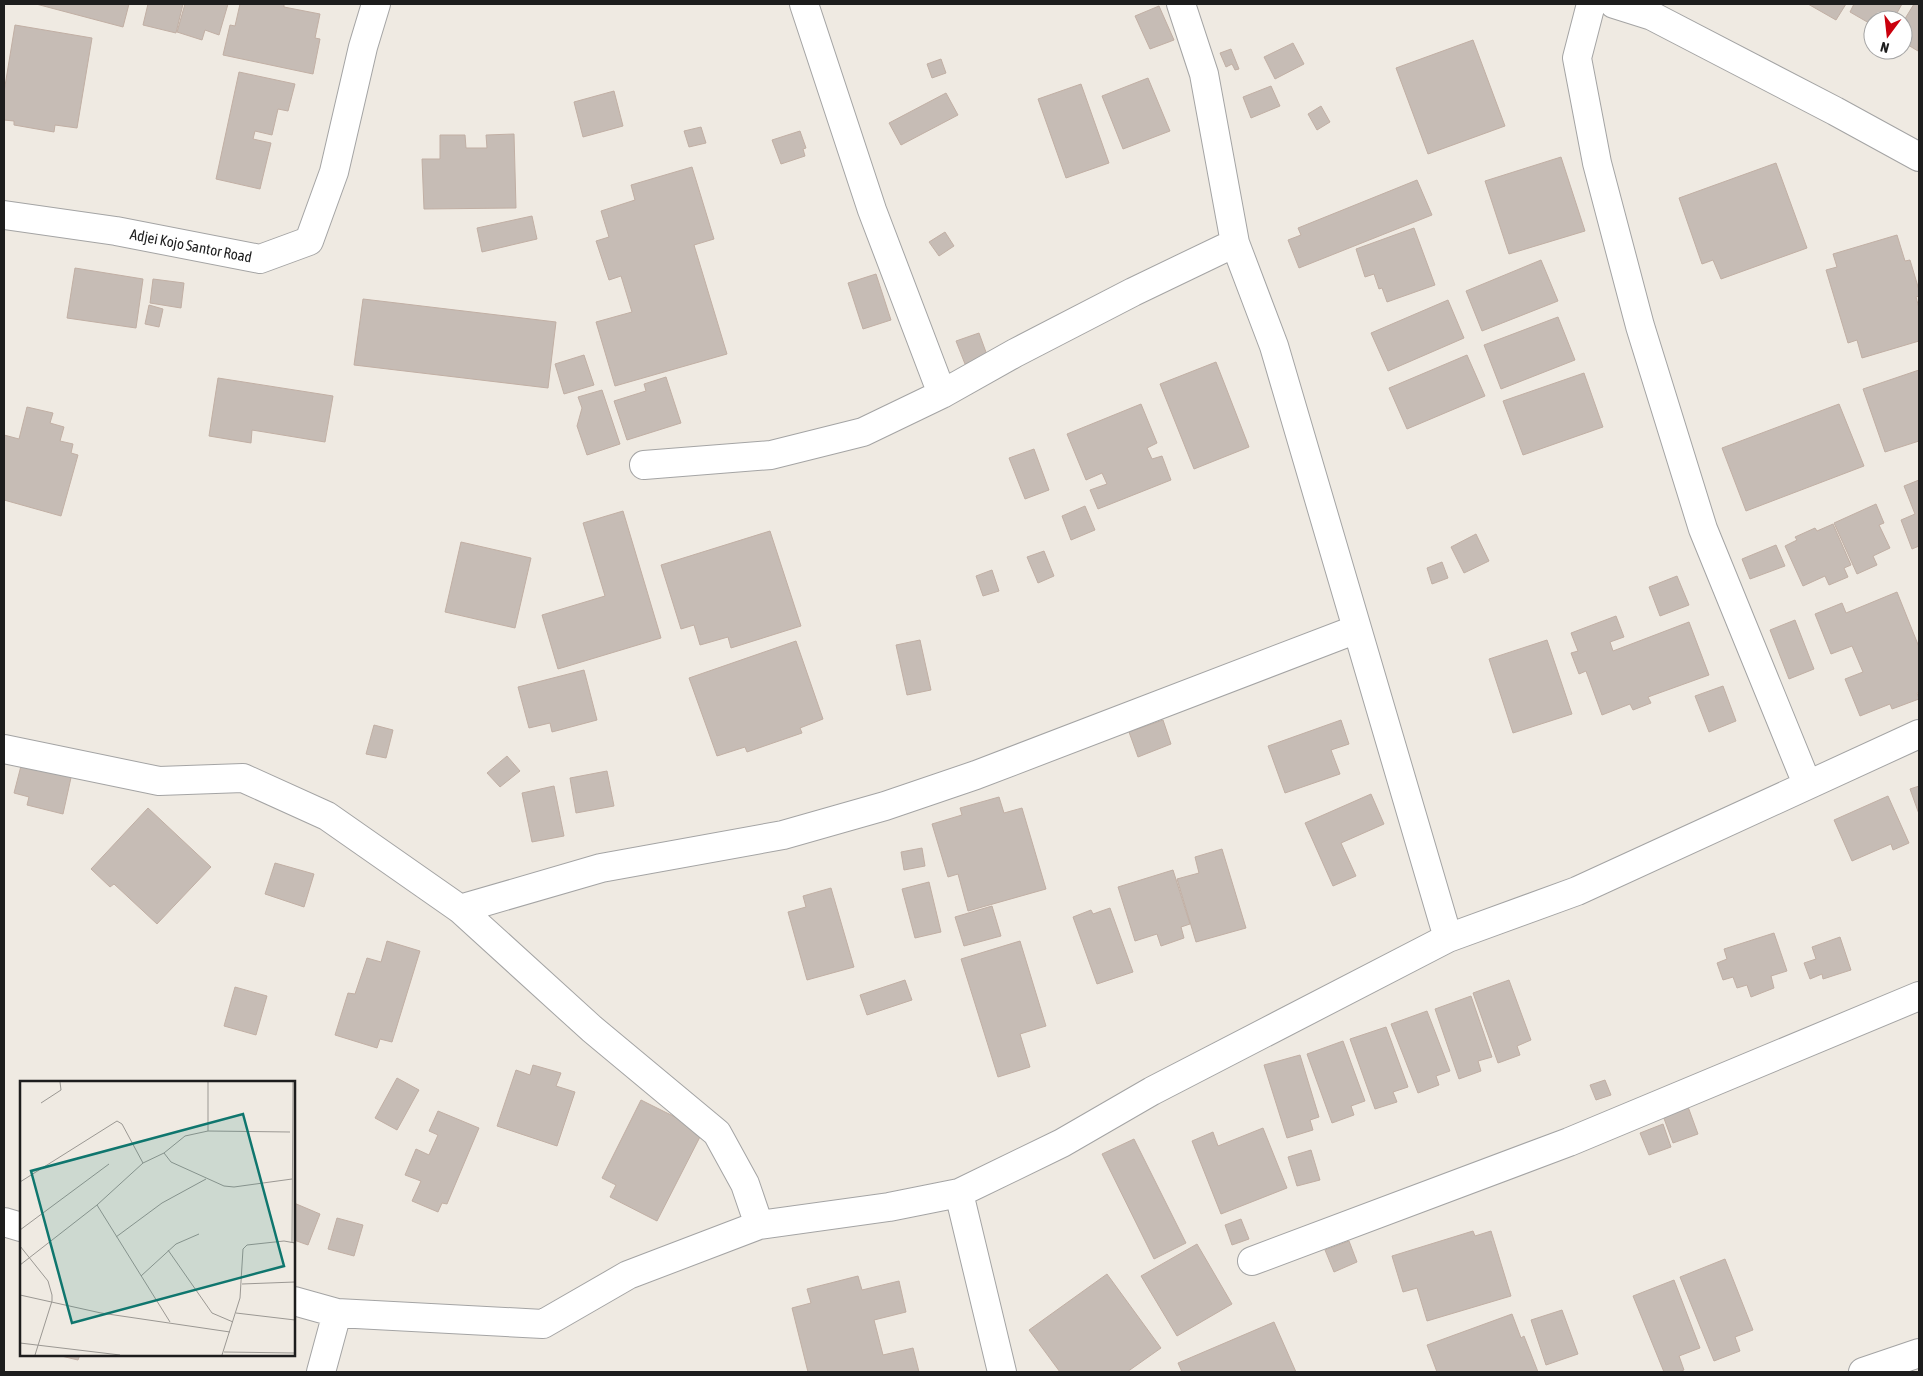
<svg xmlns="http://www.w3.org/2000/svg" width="1923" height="1376" viewBox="0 0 1923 1376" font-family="'Asap Condensed',sans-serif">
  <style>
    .building { fill: #c6bcb5; stroke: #c1afa4 }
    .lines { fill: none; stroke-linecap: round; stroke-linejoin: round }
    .minor-casing { stroke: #a4a4a4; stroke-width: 30 }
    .minor { stroke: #fff; stroke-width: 28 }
    .labels { text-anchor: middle; stroke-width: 4; stroke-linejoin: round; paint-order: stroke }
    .street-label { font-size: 15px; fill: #1d1d1d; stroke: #fff }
    .inset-road { fill: none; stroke: #9b9893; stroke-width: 1 }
    .view { fill: #0f766e; fill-opacity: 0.15; stroke: #0f766e; stroke-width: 2.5 }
    .inset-edge { fill: none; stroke: #1d1d1d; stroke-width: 2.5 }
  </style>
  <rect width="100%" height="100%" fill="#efeae2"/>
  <path class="building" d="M 36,4 L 129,4 L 123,27 Z
    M 148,4 L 183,4 L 176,33 L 143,25 Z
    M 185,4 L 228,4 L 219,35 L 205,30 L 202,40 L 177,32 Z
    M 240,4 L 284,4 L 284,7 L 320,14 L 315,38 L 320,39 L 313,74 L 223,55 L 230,25 L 235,26 Z
    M 1808,4 L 1846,4 L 1836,20 Z
    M 1854,4 L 1902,4 L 1893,20 L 1873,20 L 1873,36 L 1865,32 L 1869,23 L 1850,12 Z
    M 1914,4 L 1919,4 L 1918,51 L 1903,42 L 1903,22 Z
    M 1159,6 L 1174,40 L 1150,49 L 1135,16 Z
    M 15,25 L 92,38 L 77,128 L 55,125 L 54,132 L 14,125 L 14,121 L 4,120 L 4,92 Z
    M 1473,40 L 1505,126 L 1428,154 L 1396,68 Z
    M 1293,43 L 1304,64 L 1275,79 L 1264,57 Z
    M 1231,49 L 1239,69 L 1235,70 L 1232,64 L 1226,67 L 1220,53 Z
    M 941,59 L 946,73 L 932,78 L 927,64 Z
    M 239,72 L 295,84 L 288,111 L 278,109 L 272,135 L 255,131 L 253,139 L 271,143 L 260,189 L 216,179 Z
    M 1148,78 L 1170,131 L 1123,149 L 1102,96 Z
    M 1081,84 L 1109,163 L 1066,178 L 1038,99 Z
    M 1271,86 L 1280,106 L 1251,118 L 1243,97 Z
    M 614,91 L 623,126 L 583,137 L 574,102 Z
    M 946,93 L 958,115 L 901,145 L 889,123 Z
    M 1321,106 L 1330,122 L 1317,130 L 1308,114 Z
    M 701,127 L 706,143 L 689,147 L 684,131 Z
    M 800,131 L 806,148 L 803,149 L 805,156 L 781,164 L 772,140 Z
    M 514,134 L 516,208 L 424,209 L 422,159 L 440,159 L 440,135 L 465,135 L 466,148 L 487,148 L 486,135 Z
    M 1561,157 L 1585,231 L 1509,254 L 1485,181 Z
    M 1776,163 L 1807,248 L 1721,279 L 1713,260 L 1702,264 L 1679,198 Z
    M 692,167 L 714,239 L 694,245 L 727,354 L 615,386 L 596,322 L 632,312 L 621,276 L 609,280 L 596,241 L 609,237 L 601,211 L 635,200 L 631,185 Z
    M 1417,180 L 1432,215 L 1299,268 L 1288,240 L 1301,235 L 1298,228 Z
    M 532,216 L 537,239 L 482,252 L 477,228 Z
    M 1414,228 L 1435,285 L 1387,302 L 1382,288 L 1379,289 L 1374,274 L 1365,277 L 1356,249 Z
    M 945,232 L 954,246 L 939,256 L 929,242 Z
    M 1897,235 L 1905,261 L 1910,260 L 1919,290 L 1919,296 L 1916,297 L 1919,308 L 1919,341 L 1862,358 L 1857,340 L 1848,343 L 1826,270 L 1837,267 L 1833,254 Z
    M 1541,260 L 1558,301 L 1482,331 L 1466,291 Z
    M 75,268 L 143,279 L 136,328 L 67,318 Z
    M 876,274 L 891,320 L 863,329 L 848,283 Z
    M 153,279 L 184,283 L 181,308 L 150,303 Z
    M 363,299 L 556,322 L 548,388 L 354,365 Z
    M 1448,300 L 1464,338 L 1388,371 L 1371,333 Z
    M 149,305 L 163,309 L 159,327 L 145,324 Z
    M 1558,317 L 1575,360 L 1501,389 L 1484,345 Z
    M 979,333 L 987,355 L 965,364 L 956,341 Z
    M 584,355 L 594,385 L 564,394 L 555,364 Z
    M 1467,355 L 1485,396 L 1407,429 L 1389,388 Z
    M 1216,362 L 1249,447 L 1194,469 L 1160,384 Z
    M 1919,370 L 1919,441 L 1885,452 L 1863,389 Z
    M 1584,373 L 1603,427 L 1523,455 L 1503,401 Z
    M 666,377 L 681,423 L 627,440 L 614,401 L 646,391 L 644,384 Z
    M 218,378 L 333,396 L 325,442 L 252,430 L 251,443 L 209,436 Z
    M 602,390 L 620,444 L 587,455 L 577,426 L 582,408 L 578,397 Z
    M 1141,404 L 1157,443 L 1147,448 L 1152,459 L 1162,456 L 1171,480 L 1098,509 L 1090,490 L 1107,484 L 1102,473 L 1086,480 L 1067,434 Z
    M 1839,404 L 1864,466 L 1746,511 L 1722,448 Z
    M 27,407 L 53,413 L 50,423 L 64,427 L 60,441 L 73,444 L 71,453 L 78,455 L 61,516 L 4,500 L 4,435 L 19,439 Z
    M 1034,449 L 1049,490 L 1025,499 L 1009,458 Z
    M 1919,480 L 1919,546 L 1912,549 L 1901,520 L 1915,514 L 1904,486 Z
    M 1876,504 L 1884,523 L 1879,525 L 1890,548 L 1873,556 L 1877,565 L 1857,574 L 1834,523 Z
    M 1085,506 L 1095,530 L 1071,540 L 1062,516 Z
    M 623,511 L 661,638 L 558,669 L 542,615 L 605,596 L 583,523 Z
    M 1833,524 L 1851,565 L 1844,568 L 1848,577 L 1829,585 L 1825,576 L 1803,586 L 1785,546 L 1797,540 L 1795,537 L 1815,528 L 1817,531 Z
    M 770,531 L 801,626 L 731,648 L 728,637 L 700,645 L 694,625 L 681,629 L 661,565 Z
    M 1476,534 L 1489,561 L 1464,573 L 1451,547 Z
    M 461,542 L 531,558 L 515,628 L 445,612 Z
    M 1776,545 L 1785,566 L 1750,579 L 1742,559 Z
    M 1044,551 L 1054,576 L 1038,583 L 1027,557 Z
    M 1442,562 L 1448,578 L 1432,584 L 1427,568 Z
    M 992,570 L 999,591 L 983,596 L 976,576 Z
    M 1677,576 L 1689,605 L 1660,616 L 1649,587 Z
    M 1897,592 L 1919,647 L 1919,692 L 1917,693 L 1919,699 L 1892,709 L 1890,704 L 1860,716 L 1845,679 L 1863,672 L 1852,646 L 1831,654 L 1815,614 L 1842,603 L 1846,613 Z
    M 1616,616 L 1624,637 L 1610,642 L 1613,651 L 1689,622 L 1709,675 L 1648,697 L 1651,703 L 1633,710 L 1630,704 L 1602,715 L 1586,671 L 1579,674 L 1571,653 L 1578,651 L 1571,633 Z
    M 1795,620 L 1814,669 L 1789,679 L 1770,630 Z
    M 920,640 L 931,690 L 907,695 L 896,645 Z
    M 1547,640 L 1572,714 L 1513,733 L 1489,659 Z
    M 796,641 L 823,719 L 800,728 L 802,733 L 747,752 L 745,747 L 717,756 L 689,678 Z
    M 584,670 L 597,720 L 552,732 L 550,723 L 529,728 L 518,687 Z
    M 1723,686 L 1736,721 L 1709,732 L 1695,696 Z
    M 1163,720 L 1171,744 L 1138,757 L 1129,732 Z
    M 1341,720 L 1349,744 L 1331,750 L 1340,774 L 1285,793 L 1268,746 Z
    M 374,725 L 393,730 L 386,758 L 366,754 Z
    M 507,756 L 520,771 L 500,787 L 487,773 Z
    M 22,762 L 72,773 L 63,814 L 27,805 L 29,797 L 14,793 Z
    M 607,771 L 614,806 L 576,813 L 570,778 Z
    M 554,786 L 564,836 L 532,842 L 522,793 Z
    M 1919,786 L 1919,814 L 1910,789 Z
    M 1371,794 L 1384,824 L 1341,843 L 1356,876 L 1333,886 L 1305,823 Z
    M 1888,796 L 1909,843 L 1893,850 L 1891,844 L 1852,861 L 1834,820 Z
    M 999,797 L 1004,813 L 1022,808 L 1046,889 L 968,911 L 958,874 L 948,877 L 932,824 L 962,815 L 960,808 Z
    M 148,808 L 211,867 L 157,924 L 114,884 L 110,887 L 91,869 Z
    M 922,848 L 925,866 L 904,870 L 901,852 Z
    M 1222,849 L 1246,928 L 1196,942 L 1177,879 L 1199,873 L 1195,857 Z
    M 275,863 L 314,874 L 304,907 L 265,894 Z
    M 1173,870 L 1190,924 L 1181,927 L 1184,938 L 1161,946 L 1157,934 L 1135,941 L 1118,887 Z
    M 929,882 L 941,932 L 915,938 L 902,889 Z
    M 831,888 L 854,967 L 807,980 L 788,912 L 806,907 L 803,896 Z
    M 992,906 L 1001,936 L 964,946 L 955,917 Z
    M 1110,908 L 1133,972 L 1097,984 L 1073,917 L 1091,910 L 1093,914 Z
    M 1774,933 L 1787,971 L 1771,976 L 1774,988 L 1751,997 L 1747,985 L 1737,988 L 1733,977 L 1723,980 L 1717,963 L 1727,959 L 1724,949 Z
    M 1840,937 L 1851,970 L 1823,979 L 1822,974 L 1810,979 L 1804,963 L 1816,959 L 1812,947 Z
    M 387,941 L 420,951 L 392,1042 L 380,1039 L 377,1048 L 335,1035 L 348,993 L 355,994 L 367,958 L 381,962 Z
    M 1020,941 L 1046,1026 L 1020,1034 L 1030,1067 L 998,1077 L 961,959 Z
    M 905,980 L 912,1000 L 867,1015 L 860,995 Z
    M 1509,980 L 1531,1040 L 1517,1046 L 1520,1055 L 1498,1063 L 1473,993 Z
    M 235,987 L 267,996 L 256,1035 L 224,1026 Z
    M 1471,996 L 1492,1057 L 1478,1061 L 1481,1071 L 1459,1079 L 1435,1009 Z
    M 1427,1011 L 1450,1071 L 1436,1076 L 1439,1085 L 1418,1093 L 1391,1024 Z
    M 1386,1027 L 1408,1087 L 1393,1092 L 1397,1102 L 1375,1109 L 1350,1039 Z
    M 1343,1041 L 1365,1101 L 1351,1106 L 1354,1115 L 1332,1123 L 1307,1054 Z
    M 1300,1055 L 1319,1117 L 1310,1120 L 1313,1130 L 1287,1138 L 1264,1065 Z
    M 533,1065 L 561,1073 L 556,1086 L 575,1092 L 557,1146 L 497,1126 L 516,1070 L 530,1075 Z
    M 397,1078 L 419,1090 L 397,1130 L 375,1118 Z
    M 1605,1080 L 1611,1095 L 1596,1100 L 1590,1085 Z
    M 641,1100 L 703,1131 L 657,1221 L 610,1197 L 616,1185 L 602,1178 Z
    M 1687,1104 L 1698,1134 L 1673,1143 L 1662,1113 Z
    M 438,1111 L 479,1128 L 447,1204 L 442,1203 L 438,1212 L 412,1201 L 421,1181 L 405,1175 L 416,1149 L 429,1155 L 438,1135 L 429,1131 Z
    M 1663,1124 L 1671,1147 L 1649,1155 L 1640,1133 Z
    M 1263,1128 L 1287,1188 L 1221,1214 L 1192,1141 L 1213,1132 L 1218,1146 Z
    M 1134,1139 L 1186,1243 L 1154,1259 L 1102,1154 Z
    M 1311,1150 L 1320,1180 L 1297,1186 L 1288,1157 Z
    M 294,1203 L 320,1214 L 308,1245 L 294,1240 Z
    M 337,1218 L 363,1225 L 354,1256 L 328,1249 Z
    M 1241,1219 L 1249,1239 L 1232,1245 L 1225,1225 Z
    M 1473,1231 L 1475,1236 L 1491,1231 L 1511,1296 L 1427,1321 L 1417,1288 L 1403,1292 L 1392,1256 Z
    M 1349,1241 L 1357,1262 L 1334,1272 L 1325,1250 Z
    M 1197,1244 L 1232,1304 L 1177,1336 L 1141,1276 Z
    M 1725,1259 L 1753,1330 L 1735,1337 L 1740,1351 L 1714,1361 L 1680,1277 Z
    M 1107,1274 L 1161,1348 L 1127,1372 L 1060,1372 L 1029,1330 Z
    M 858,1276 L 862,1290 L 899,1281 L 906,1312 L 874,1320 L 883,1355 L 913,1348 L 919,1372 L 808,1372 L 792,1308 L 811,1303 L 807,1289 Z
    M 1674,1280 L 1700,1348 L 1679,1356 L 1684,1370 L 1678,1372 L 1664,1372 L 1633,1296 Z
    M 1562,1310 L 1578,1354 L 1546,1365 L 1531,1320 Z
    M 1512,1314 L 1521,1338 L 1524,1336 L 1538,1372 L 1437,1372 L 1427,1345 Z
    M 1274,1322 L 1296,1372 L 1182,1372 L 1178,1363 Z
    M 57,1355 L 80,1355 L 78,1360 Z"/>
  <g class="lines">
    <g class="minor-casing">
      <path id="minor" d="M 804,4 L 872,210 L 942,394
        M 1181,4 L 1204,74 L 1235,243 L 1274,346 L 1448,938
        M 1591,4 L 1577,58 L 1597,163 L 1640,326 L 1703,529 L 1807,784
        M 1614,4 L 1652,16 L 1835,111 L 1919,157
        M 4,215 L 116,231 L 260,259 L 309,241 L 334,172 L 363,47 L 376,4
        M 644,465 L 771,455 L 863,432 L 942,394 L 1015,353 L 1133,292 L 1235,243
        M 4,749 L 159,781 L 243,778 L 327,816 L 460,909 L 592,1029 L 717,1133 L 745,1184 L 759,1225
        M 460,909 L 601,868 L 783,835 L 885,806 L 976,775 L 1357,629
        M 959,1193 L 1002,1372
        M 4,1222 L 21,1227
        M 1252,1261 L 1569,1142 L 1919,996
        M 294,1301 L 337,1313 L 543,1324 L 628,1275 L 759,1225 L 889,1207 L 959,1193 L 1062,1143 L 1152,1091 L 1448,938 L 1577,891 L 1919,734
        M 321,1372 L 337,1313
        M 1863,1372 L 1919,1353"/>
    </g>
    <use href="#minor" class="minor"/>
  </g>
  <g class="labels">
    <g class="street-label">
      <text transform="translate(191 246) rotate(11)" y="5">Adjei Kojo Santor Road</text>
    </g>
  </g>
  <g transform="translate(20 1081)">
    <rect width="275" height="275" fill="#efeae2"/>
    <path class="inset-road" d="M 21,22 L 41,9 L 40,1M 188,50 L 188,1M 144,72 L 151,81 L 204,105 L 214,106 L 272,98M 0,101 L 97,40 L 102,43 L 123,82M 77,124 L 150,241M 0,149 L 89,83M 96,156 L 142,122 L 186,98M 272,161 L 273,1M 0,165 L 28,200 L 32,214 L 32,220 L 15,274M 148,169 L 192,232 L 213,241M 0,184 L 77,124 L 123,82 L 144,72 L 165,55 L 188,50 L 270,51M 121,195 L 156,163 L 179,153M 222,203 L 275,201M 0,214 L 81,232 L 210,251M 216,232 L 275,239M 0,262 L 100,274M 204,271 L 275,272M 202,274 L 220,217 L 223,168 L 227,164 L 264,160 L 275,162"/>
    <path class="view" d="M 223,33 L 264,185 L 52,242 L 11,90 Z"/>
    <rect width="275" height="275" class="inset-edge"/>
  </g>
  <rect width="1923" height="1376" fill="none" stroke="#1d1d1d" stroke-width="10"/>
  <g transform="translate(1888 35) rotate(195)"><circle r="24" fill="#ffffff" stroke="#a5a5a5"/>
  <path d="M0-4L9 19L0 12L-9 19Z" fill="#ca000d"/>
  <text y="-8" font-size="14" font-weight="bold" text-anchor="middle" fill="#1d1d1d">N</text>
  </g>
</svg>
